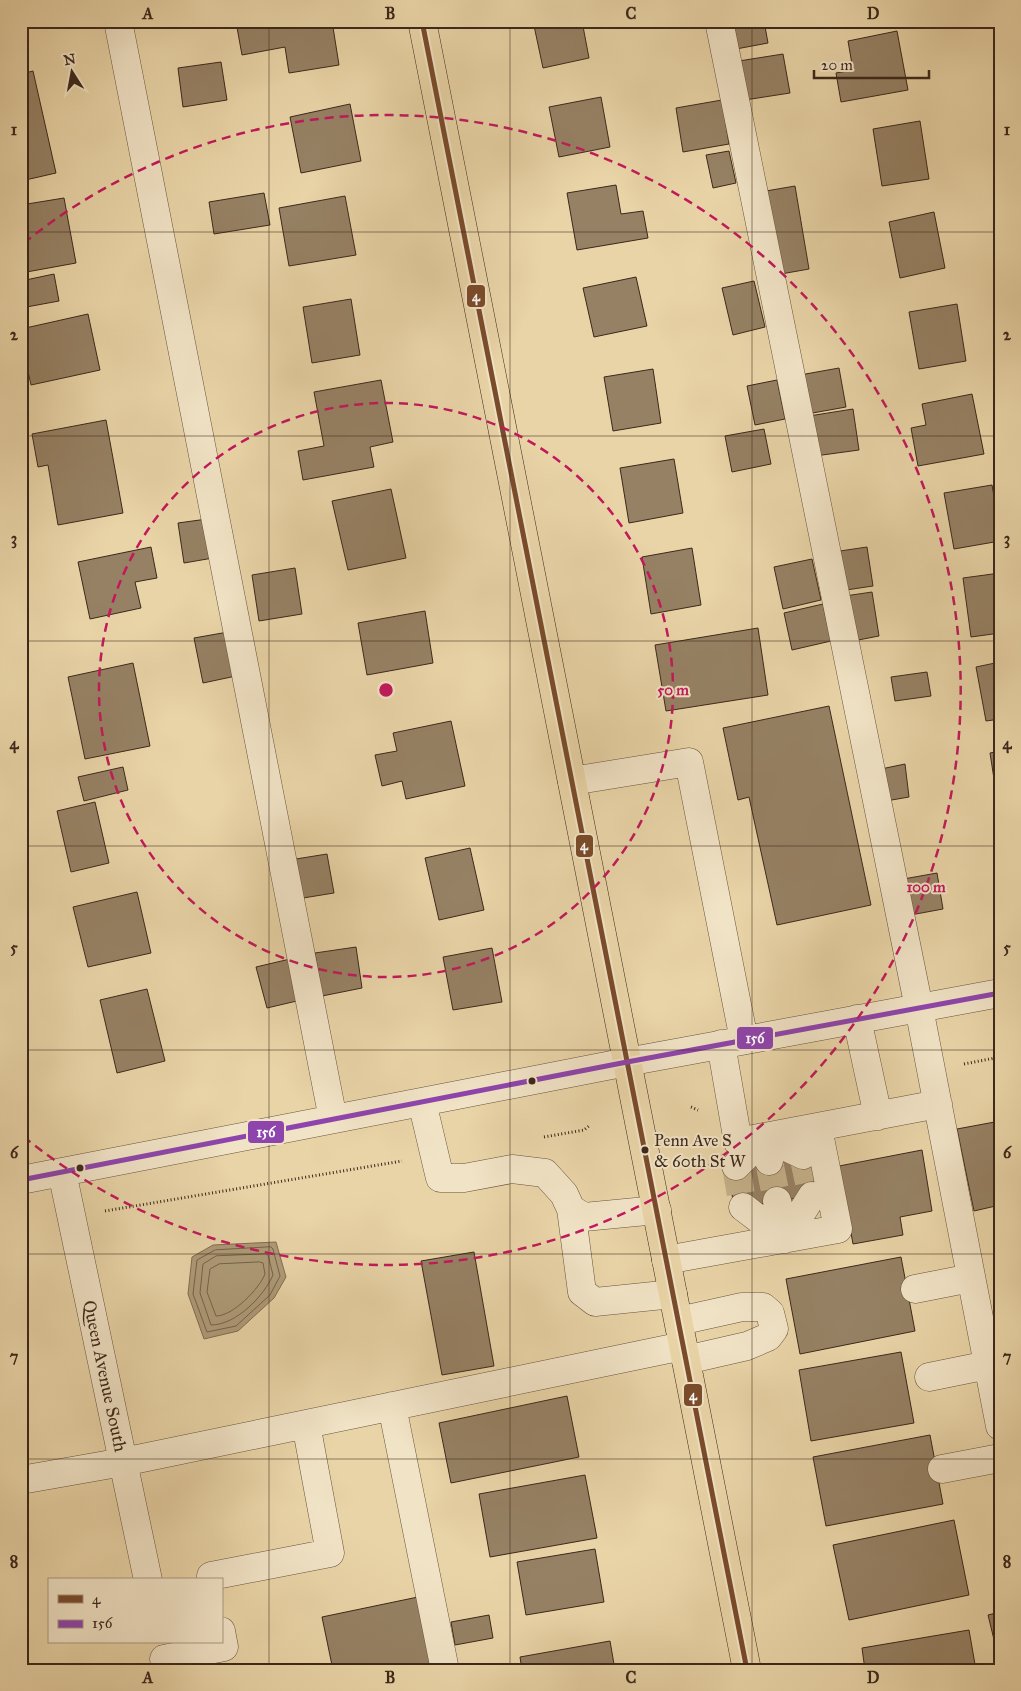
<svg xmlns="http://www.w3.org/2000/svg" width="1021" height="1691" viewBox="0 0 1021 1691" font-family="'IM FELL Great Primer',serif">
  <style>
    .water { fill: #ae9a77; stroke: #806c52 }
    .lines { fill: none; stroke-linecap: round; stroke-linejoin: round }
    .shore { stroke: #756149; stroke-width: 1 }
    .building { fill: #968164; stroke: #3c281b }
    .minor-tunnel { stroke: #c6b28b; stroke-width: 28; stroke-dasharray: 28 14; stroke-linecap: butt }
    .minor-casing { stroke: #67533e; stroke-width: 29 }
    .major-casing { stroke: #3c281b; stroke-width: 29 }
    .path { stroke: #3c281b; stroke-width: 3; stroke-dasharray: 1 2.5; stroke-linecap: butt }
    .minor { stroke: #f1e3c6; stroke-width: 28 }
    .major { stroke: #e9d4a7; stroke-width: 28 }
    .bus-1-casing { stroke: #f1e3c6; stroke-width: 9 }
    .bus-2-casing { stroke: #f1e3c6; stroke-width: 9 }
    .bus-1 { stroke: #7a4b2a; stroke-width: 5 }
    .bus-2 { stroke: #8e44ad; stroke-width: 5 }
    .grid { fill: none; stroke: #3c281b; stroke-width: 1; stroke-opacity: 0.55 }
    .ring { fill: none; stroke: #c2185b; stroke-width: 2.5; stroke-dasharray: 9 6 }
    .bus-dot { fill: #3c281b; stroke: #f1e3c6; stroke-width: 2 }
    .labels { text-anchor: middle; stroke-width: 4; stroke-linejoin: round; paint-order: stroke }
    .bus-label { font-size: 17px; fill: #3c281b; stroke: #f1e3c6; text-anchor: start }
    .street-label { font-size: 18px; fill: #3c281b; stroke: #f1e3c6 }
    .centre { fill: #c2185b; stroke: #f1e3c6; stroke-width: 2.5 }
    .ring-label { font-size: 15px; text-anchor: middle; font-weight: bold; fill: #c2185b; stroke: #f1e3c6; stroke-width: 4; stroke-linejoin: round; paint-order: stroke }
    .line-badge { stroke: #f1e3c6; stroke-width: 2 }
    .badge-label { font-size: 14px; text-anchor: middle; font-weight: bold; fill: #fff }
    .neatline { fill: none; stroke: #3c281b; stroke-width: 2 }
    .grid-label { font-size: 16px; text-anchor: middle; font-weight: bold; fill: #3c281b }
  </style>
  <rect width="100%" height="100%" fill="#e9d4a7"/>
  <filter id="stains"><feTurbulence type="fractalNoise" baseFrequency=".004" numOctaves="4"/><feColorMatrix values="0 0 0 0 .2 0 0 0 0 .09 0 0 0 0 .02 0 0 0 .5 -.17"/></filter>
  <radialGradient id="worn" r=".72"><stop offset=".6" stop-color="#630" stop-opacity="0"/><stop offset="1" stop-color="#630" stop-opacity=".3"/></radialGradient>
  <path class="water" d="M 276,1242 L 286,1277 L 274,1298 L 238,1331 L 204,1339 L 188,1294 L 192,1257 L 213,1245 Z"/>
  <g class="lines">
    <path class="shore" d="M 271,1247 L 273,1249 L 280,1276 L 270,1295 L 236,1326 L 207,1332 L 193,1294 L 197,1260 L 215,1250 Z
      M 266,1254 L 268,1255 L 273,1275 C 264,1296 236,1325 211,1325 L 200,1293 L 203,1264 L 216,1256 Z
      M 260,1262 L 263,1263 L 265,1274 C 259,1289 233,1316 216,1316 L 207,1292 L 210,1269 L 219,1264 Z"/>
  </g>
  <path class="building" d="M 242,21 L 332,21 L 339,65 L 289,73 L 285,47 L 242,55 L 236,22 Z
    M 533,21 L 582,21 L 589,58 L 543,68 Z
    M 730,21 L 764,21 L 768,43 L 736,49 Z
    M 897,31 L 908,90 L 841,102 L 836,73 L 853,70 L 848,41 Z
    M 783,54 L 790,93 L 745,100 L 739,61 Z
    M 221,62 L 227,100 L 183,107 L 178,68 Z
    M 33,71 L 56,173 L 21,181 L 21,74 Z
    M 601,97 L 610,147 L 559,157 L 549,107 Z
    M 722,100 L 729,144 L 683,152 L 676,108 Z
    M 350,104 L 361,161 L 301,173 L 290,117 Z
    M 920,121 L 929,179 L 882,186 L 873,129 Z
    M 729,151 L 736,183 L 713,188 L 706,155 Z
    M 616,185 L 621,214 L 643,211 L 648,238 L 577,250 L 567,193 Z
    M 795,186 L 809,269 L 781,274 L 766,191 Z
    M 264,193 L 270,225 L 214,234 L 209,202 Z
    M 345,196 L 356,255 L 289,266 L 279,208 Z
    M 64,198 L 76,263 L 21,273 L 21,205 Z
    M 934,212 L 945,268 L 900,278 L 889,222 Z
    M 54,274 L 59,301 L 21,308 L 21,281 Z
    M 636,277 L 647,326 L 594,337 L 583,288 Z
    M 754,281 L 765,327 L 733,335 L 722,288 Z
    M 351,299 L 360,355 L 312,363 L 303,307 Z
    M 957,304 L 966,361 L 919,369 L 909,312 Z
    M 88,314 L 100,370 L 31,385 L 21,339 L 21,329 Z
    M 839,368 L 846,407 L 807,414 L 800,375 Z
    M 653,369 L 661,423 L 613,431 L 604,377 Z
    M 381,380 L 393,442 L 370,447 L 374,467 L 303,480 L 298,451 L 324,446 L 314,392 Z
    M 777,380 L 785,419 L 755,425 L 747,386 Z
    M 972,394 L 984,454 L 918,466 L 911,428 L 926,425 L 922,404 Z
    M 853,409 L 859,450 L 815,456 L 809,416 Z
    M 106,420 L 123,513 L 58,525 L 48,465 L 38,467 L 32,434 Z
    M 764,429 L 771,464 L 732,472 L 725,436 Z
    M 674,459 L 683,513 L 629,523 L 620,468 Z
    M 992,485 L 1000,530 L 1000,541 L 954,549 L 944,493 Z
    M 391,489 L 406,558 L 348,570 L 332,501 Z
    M 207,519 L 213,558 L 184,563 L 178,523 Z
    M 151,547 L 157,578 L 135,582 L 141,608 L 90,619 L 78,562 Z
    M 867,547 L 873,586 L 846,590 L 840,551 Z
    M 692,548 L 701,605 L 651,614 L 642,557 Z
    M 812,559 L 821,600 L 783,609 L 774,567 Z
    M 295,568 L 302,614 L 259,621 L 252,575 Z
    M 1000,573 L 1000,633 L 971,637 L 963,578 Z
    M 872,592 L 879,636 L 853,641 L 845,596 Z
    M 823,604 L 831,641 L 792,650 L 784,613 Z
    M 425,611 L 433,663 L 367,675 L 358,623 Z
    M 758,628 L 768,695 L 666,711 L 655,645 Z
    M 228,632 L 236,676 L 203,683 L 194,638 Z
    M 1000,662 L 1000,719 L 986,721 L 976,667 Z
    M 133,663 L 150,746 L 85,759 L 68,677 Z
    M 927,672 L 931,696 L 895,701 L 891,677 Z
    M 829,706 L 871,905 L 777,925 L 749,797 L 738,800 L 723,728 Z
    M 451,721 L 465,786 L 406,799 L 402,781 L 382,786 L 375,755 L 397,751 L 393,733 Z
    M 1000,751 L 1000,811 L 999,811 L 990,753 Z
    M 905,764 L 909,797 L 886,801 L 881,769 Z
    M 123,767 L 128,790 L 84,801 L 78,777 Z
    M 95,802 L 109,863 L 71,872 L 57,811 Z
    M 470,848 L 484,910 L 439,920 L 425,858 Z
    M 327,854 L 334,893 L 303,898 L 296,859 Z
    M 937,873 L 943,909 L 905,916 L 898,880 Z
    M 137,892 L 151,953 L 88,967 L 73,907 Z
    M 356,947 L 362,988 L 322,996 L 315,953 Z
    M 492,948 L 502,1002 L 453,1010 L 443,957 Z
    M 290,959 L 301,1000 L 267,1008 L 256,967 Z
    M 147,989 L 165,1061 L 117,1073 L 100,1000 Z
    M 1000,1121 L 1000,1205 L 974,1211 L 957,1129 Z
    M 922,1150 L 932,1211 L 900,1217 L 903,1235 L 853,1244 L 839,1166 Z
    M 817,1153 L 823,1194 L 734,1208 L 728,1167 Z
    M 474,1252 L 494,1366 L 442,1375 L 421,1261 Z
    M 901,1257 L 915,1331 L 800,1354 L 786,1279 Z
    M 21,1298 L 27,1332 L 21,1333 Z
    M 901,1352 L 914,1423 L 811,1441 L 799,1370 Z
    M 567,1396 L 579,1457 L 451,1483 L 439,1423 Z
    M 930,1435 L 943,1504 L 826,1526 L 813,1457 Z
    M 585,1475 L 597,1538 L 490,1557 L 479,1494 Z
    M 954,1520 L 969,1595 L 849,1620 L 833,1545 Z
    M 595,1549 L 604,1602 L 526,1615 L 517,1562 Z
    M 418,1597 L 433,1670 L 333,1670 L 322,1617 Z
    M 1000,1612 L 1000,1652 L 997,1652 L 988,1615 Z
    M 489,1615 L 493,1638 L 455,1645 L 451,1622 Z
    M 969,1630 L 976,1670 L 865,1670 L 862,1648 Z
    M 610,1641 L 615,1670 L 522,1670 L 520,1657 Z"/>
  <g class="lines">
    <path class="minor-tunnel" d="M 803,1155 L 812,1196
      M 769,1161 L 777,1201
      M 736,1166 L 743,1207"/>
    <g class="minor-casing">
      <path id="minor" d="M 118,21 L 333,1119
        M 719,21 L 919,1008 L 1000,1426
        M 572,781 L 689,762 L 744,1040
        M 857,1019 L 878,1116
        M 721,1044 L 738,1142 L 938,1104
        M 422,1102 L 440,1178 L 464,1178 L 512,1169 L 545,1173 L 564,1194 L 571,1209 L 584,1217 L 657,1210
        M 765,1137 L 803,1155
        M 736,1166 L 765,1137 L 769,1161
        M 62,1172 L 148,1580
        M 21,1180 L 627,1062 L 1000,993
        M 743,1207 L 785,1239 L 777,1201
        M 571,1209 L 582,1292 L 595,1302 L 673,1294
        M 785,1239 L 812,1196
        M 666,1260 L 838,1229 L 818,1128
        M 915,1289 L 971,1278
        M 679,1321 L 742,1307 L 763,1307 L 770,1313 L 774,1329 L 768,1337 L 747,1346 L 686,1360
        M 929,1377 L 988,1365
        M 392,1406 L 445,1670
        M 942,1469 L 1000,1458
        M 21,1480 L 123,1462 L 683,1346
        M 212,1580 L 211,1576 L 330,1553 L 306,1424
        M 164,1659 L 224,1647 L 221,1631"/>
    </g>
    <g class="major-casing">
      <path id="major" d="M 422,21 L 747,1670"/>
    </g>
    <path class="path" d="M 964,1064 L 1000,1057
      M 691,1107 L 698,1110
      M 544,1137 L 584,1130 L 589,1126
      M 105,1211 L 402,1161
      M 21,1225 L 30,1224"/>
    <use href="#minor" class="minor"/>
    <use href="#major" class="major"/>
    <g class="bus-1-casing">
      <path id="bus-1" d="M 422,21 L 747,1670"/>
    </g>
    <g class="bus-2-casing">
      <path id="bus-2" d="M 21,1180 L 627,1062 L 1000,993"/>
    </g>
    <use href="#bus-1" class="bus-1"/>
    <use href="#bus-2" class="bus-2"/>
  </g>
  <path class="grid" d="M 269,21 L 269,1670M 510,21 L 510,1670M 752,21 L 752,1670M 21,232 L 1000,232M 21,436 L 1000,436M 21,641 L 1000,641M 21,846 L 1000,846M 21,1050 L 1000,1050M 21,1254 L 1000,1254M 21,1459 L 1000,1459"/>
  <g class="ring">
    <circle cx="386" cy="690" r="287"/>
    <path d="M24 243A575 575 0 1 1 24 1137"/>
  </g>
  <g class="bus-dot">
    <circle cx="532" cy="1081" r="4.5"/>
    <circle cx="645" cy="1150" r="4.5"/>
    <circle cx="80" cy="1168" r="4.5"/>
  </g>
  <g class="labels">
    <g class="bus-label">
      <text x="654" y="1146">Penn Ave S<tspan x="654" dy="21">&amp; 60th St W</tspan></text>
    </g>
    <g class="street-label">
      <text transform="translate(105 1376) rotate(78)" y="6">Queen Avenue South</text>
    </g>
  </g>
  <circle cx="386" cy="690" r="8" class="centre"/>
  <g class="ring-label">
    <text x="673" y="695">50 m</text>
    <text x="926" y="892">100 m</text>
  </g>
  <g class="line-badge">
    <rect x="466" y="284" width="20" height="24" rx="5" fill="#7a4b2a"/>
    <rect x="575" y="834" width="19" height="24" rx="5" fill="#7a4b2a"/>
    <rect x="736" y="1026" width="38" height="24" rx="5" fill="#8e44ad"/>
    <rect x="247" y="1120" width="38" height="24" rx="5" fill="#8e44ad"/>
    <rect x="683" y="1383" width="20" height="24" rx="5" fill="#7a4b2a"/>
  </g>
  <g class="badge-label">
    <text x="476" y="301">4</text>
    <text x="584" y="850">4</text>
    <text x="755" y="1043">156</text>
    <text x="266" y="1137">156</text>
    <text x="693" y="1400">4</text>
  </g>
  <rect width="1021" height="1691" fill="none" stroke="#e9d4a7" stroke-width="55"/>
  <rect x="48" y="1578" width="175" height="65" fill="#f1e3c6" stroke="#a99882"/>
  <rect x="58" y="1595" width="25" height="8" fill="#7a4b2a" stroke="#a99882"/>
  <text x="92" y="1604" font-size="15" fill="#3c281b">4</text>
  <rect x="58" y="1620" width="25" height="8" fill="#8e44ad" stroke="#a99882"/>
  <text x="92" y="1628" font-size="15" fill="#3c281b">156</text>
  <g transform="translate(72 72) rotate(349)" stroke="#f1e3c6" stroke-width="4" paint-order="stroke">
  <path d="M0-4L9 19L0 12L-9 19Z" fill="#3c281b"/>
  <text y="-8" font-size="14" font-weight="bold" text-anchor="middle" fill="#3c281b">N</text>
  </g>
  <path d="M814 70v8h115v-8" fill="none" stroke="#3c281b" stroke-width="2.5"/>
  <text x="821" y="70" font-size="15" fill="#3c281b" stroke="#f1e3c6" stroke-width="4" paint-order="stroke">20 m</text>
  <rect x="28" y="28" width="966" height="1636" class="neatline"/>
  <g class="grid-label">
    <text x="148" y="19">A</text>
    <text x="390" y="19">B</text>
    <text x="631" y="19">C</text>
    <text x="873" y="19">D</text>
    <text x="14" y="135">1</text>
    <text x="1007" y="135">1</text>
    <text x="14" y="340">2</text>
    <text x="1007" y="340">2</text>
    <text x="14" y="544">3</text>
    <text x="1007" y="544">3</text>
    <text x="14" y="749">4</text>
    <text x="1007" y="749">4</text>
    <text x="14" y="953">5</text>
    <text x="1007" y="953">5</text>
    <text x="14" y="1158">6</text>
    <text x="1007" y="1158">6</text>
    <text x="14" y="1362">7</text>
    <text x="1007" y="1362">7</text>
    <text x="14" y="1567">8</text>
    <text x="1007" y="1567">8</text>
    <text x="148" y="1683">A</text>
    <text x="390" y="1683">B</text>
    <text x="631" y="1683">C</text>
    <text x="873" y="1683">D</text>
  </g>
  <rect width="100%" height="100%" filter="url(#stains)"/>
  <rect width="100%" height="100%" fill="url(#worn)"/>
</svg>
